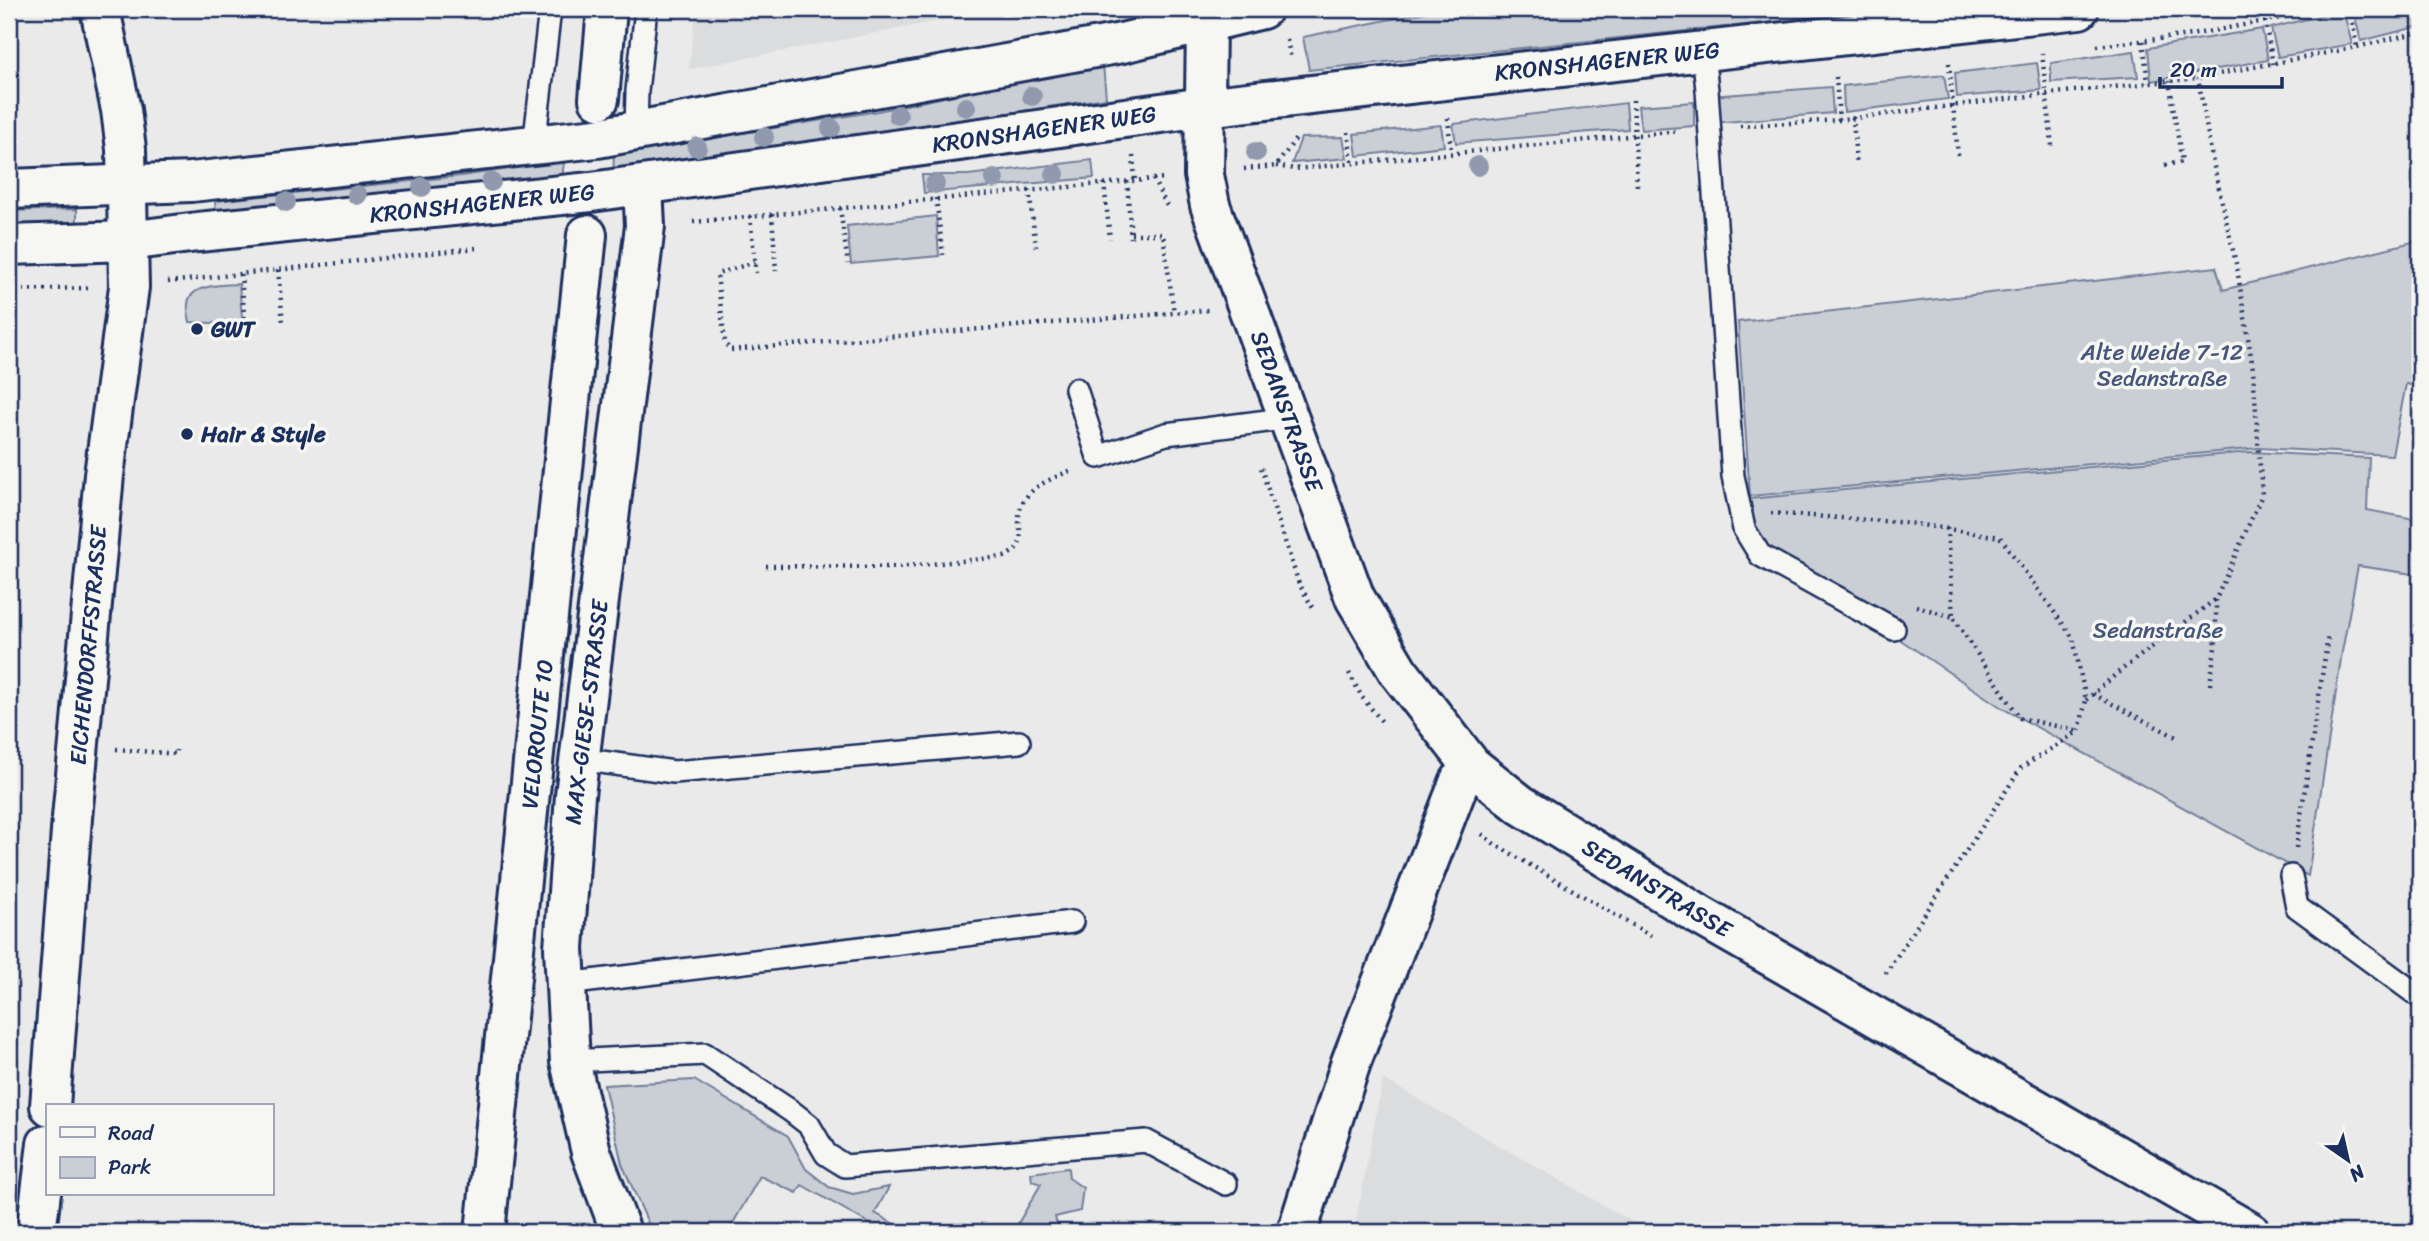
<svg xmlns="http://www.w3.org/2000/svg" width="2429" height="1241" viewBox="0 0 2429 1241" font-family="Sriracha,sans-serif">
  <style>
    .built { fill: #dadcde }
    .green { fill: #caced5; stroke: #727e9a; stroke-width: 2 }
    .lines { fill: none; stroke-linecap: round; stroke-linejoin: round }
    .service-casing { stroke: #1b2f5e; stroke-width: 26 }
    .minor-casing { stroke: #1b2f5e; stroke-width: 44 }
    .secondary-casing { stroke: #1b2f5e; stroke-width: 44 }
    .path { stroke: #1b2f5e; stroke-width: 4.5; stroke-dasharray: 2 5; stroke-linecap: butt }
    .service { stroke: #f6f6f2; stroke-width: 21 }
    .minor { stroke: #f6f6f2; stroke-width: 38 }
    .secondary { stroke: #f6f6f2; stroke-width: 38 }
    .tree { fill: #9099ad }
    .poi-dot { fill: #1b2f5e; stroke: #f6f6f2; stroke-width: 2.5 }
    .labels { text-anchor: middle; stroke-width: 7; stroke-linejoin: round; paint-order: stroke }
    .street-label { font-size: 23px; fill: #1b2f5e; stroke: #f6f6f2 }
    .poi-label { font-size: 23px; font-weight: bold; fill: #1b2f5e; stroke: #f6f6f2; text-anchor: start }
    .park-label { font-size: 23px; fill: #47577c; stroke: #f6f6f2 }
  </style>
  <rect width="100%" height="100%" fill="#e9eae9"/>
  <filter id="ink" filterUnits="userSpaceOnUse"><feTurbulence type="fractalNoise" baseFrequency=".0143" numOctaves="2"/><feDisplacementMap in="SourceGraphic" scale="14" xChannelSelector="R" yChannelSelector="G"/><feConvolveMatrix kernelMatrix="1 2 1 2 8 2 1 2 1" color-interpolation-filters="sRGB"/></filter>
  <g filter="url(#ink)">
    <path class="built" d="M 696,9 L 1001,9 L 689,69 Z
      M 1383,1079 L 1650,1232 L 1354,1232 Z"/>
    <path class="green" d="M 1441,9 L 1898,9 L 1309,70 L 1303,37 Z
      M 2353,9 L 2420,9 L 2420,26 L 2361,41 Z
      M 2343,10 L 2352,44 L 2278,57 L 2271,28 Z
      M 2262,29 L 2268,60 L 2151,81 L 2148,48 Z
      M 2134,51 L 2138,77 L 2051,82 L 2051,63 Z
      M 2037,63 L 2041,90 L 1957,97 L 1955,73 Z
      M 1103,64 L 1106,98 L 613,175 L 614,154 L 878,111 Z
      M 1944,75 L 1948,99 L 1844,112 L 1843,86 Z
      M 1831,87 L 1833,113 L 1713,123 L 1711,96 Z
      M 1694,102 L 1694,126 L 1641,130 L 1638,106 Z
      M 1626,103 L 1628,129 L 1456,143 L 1453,124 Z
      M 1441,125 L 1444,146 L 1357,156 L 1354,134 Z
      M 1343,137 L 1347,158 L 1292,163 L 1301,138 Z
      M 1092,160 L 1094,178 L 924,193 L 922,175 L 968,175 Z
      M 564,161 L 562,180 L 216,214 L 215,201 L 461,176 Z
      M 77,209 L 77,226 L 9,230 L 9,211 Z
      M 936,216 L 939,256 L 851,264 L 847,226 Z
      M 2420,240 L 2420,387 L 2406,384 L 2392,455 L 2259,448 L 1750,496 L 1738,322 L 2216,267 L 2223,290 Z
      M 239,284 L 243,328 L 233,329 L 233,324 L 190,322 C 189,317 187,310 188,304 C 189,284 224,285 239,284 Z
      M 2249,452 L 2369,458 L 2367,510 L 2420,520 L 2420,575 L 2358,566 L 2342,652 L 2308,876 L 2002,708 L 1768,551 L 1752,524 L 1749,499 Z
      M 694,1080 L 788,1136 L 806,1169 L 829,1187 L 853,1194 L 889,1187 L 875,1213 L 908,1232 L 884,1232 L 802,1185 L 797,1193 L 760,1176 L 728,1232 L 652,1232 L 622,1164 L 604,1085 Z
      M 1068,1168 L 1069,1178 L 1083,1188 L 1080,1211 L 1055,1217 L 1059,1232 L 1085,1229 L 1083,1232 L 1013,1232 L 1041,1184 L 1032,1181 L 1031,1173 Z"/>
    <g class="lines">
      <g class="service-casing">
        <path id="service" d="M 1703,51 L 1707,90 L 1733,476 L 1744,529 L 1760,555 L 1894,629
          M 636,130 L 637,91 L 646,9
          M 534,146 L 550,9
          M 1076,389 L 1098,457 L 1166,434 L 1290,418
          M 579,759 L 674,772 L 1019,742
          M 2291,876 L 2297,907 L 2420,997
          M 566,984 L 1072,922
          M 570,1061 L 705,1054 L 791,1111 L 809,1125 L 826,1154 L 845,1166 L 1146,1141 L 1226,1184"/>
      </g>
      <g class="minor-casing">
        <path id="minor" d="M 1206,23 L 1204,175 L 1210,205 L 1355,598 L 1398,671 L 1471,765 L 1521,805 L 1699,915 L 2250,1232
          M 599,99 L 607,9
          M 50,1106 L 72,818 L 104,475 L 129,287 L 126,149 L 121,110 L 100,9
          M 36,1232 L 47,1144
          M 485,1232 L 587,235
          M 621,1232 L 591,1152 L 570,1061 L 564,948 L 575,795 L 645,226 L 643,186
          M 1297,1232 L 1351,1062 L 1459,783 L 1471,765"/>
      </g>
      <g class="secondary-casing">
        <path id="secondary" d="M 9,189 L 191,182 L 597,138 L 1122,43 L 1262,9
          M 9,245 L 128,241 L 198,232 L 591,192 L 1204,107 L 2079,9"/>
      </g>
      <path class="path" d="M 2350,9 L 2357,47
        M 2265,21 L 2273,64
        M 1287,40 L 1291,59
        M 2143,41 L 2148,83
        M 2097,46 L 2191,35 L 2328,9
        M 2042,53 L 2052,146
        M 1949,63 L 1958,155
        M 1836,77 L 1839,120
        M 1633,100 L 1637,186
        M 1853,117 L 1856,165
        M 1448,118 L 1451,152
        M 1740,126 L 1839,120 L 2046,94 L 2198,78 L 2357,47 L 2420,32
        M 1348,132 L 1352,162
        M 1133,156 L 1135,180
        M 2165,165 L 2182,162 L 2169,81
        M 1276,166 L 1295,169 L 1679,131
        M 1244,169 L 1276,166 L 1297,137
        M 1153,179 L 1167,206
        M 1127,181 L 1131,238
        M 1104,183 L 1110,239
        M 1029,190 L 1036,247
        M 936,198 L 943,255
        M 840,208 L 848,264
        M 772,214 L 776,271
        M 750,216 L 756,273
        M 693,222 L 1165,178
        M 1131,234 L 1163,234 L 1174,313
        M 755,262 L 717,274 L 725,343 L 730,350 L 1208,310
        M 278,270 L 283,323
        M 241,274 L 245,327
        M 168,282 L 476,248
        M 9,290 L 90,288
        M 1261,468 L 1299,584 L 1314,610
        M 1771,513 L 1909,523 L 2000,537 L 2073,638 L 2086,700 L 2079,731 L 2021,768 L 1884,976
        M 1947,528 L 1953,617 L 2020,718 L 2078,731
        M 766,566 L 897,567 L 1004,557 C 1035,542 1011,527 1022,504 C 1031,485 1054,478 1072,470
        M 1916,606 L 1953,617
        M 1349,673 L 1362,697 L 1383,723
        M 2210,685 L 2216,640 L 2216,600
        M 2093,694 L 2180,739
        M 2086,700 L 2120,671 L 2216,599 L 2262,495 L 2253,369 L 2237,268 L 2212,158 L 2198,78
        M 116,749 L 176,754 L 176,750
        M 1482,834 L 1493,843 L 1651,936
        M 2296,848 L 2328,636"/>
      <use href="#service" class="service"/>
      <use href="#minor" class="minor"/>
      <use href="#secondary" class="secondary"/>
    </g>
    <g class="tree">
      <circle cx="1032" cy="96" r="10"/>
      <circle cx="966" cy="107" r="10"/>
      <circle cx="898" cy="115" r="10"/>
      <circle cx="831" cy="128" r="10"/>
      <circle cx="764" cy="137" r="10"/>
      <circle cx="697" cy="147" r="10"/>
      <circle cx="1256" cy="152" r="10"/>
      <circle cx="1478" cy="166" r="10"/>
      <circle cx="1055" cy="174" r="10"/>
      <circle cx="994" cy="179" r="10"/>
      <circle cx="491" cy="182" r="10"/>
      <circle cx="935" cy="184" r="10"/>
      <circle cx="422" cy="187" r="10"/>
      <circle cx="357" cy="195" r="10"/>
      <circle cx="286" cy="202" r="10"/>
    </g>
  </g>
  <g class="poi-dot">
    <circle cx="197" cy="329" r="7"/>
    <circle cx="187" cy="434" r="7"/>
  </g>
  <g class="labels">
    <g class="street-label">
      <text transform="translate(1607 61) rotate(-6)" y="8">KRONSHAGENER WEG</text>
      <text transform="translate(1044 129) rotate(-8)" y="8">KRONSHAGENER WEG</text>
      <text transform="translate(482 203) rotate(-6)" y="8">KRONSHAGENER WEG</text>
      <text transform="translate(1287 411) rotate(70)" y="8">SEDANSTRASSE</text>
      <text transform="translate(88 645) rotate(-85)" y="8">EICHENDORFFSTRASSE</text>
      <text transform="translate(586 712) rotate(-83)" y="8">MAX-GIESE-STRASSE</text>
      <text transform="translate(537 734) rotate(-84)" y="8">VELOROUTE 10</text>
      <text transform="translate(1657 888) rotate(31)" y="8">SEDANSTRASSE</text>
    </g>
    <g class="poi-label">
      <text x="211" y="337">GWT</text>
      <text x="201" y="442">Hair &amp; Style</text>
    </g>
    <g class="park-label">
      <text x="2162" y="360">Alte Weide 7-12<tspan x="2162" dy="26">Sedanstraße</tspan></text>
      <text x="2158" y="638">Sedanstraße</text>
    </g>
  </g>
  <rect width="2429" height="1241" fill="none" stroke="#f6f6f2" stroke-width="35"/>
  <rect x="18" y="18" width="2394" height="1206" fill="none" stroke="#1b2f5e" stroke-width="2.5" filter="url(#ink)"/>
  <rect x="46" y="1104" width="228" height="91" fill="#f6f6f2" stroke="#9ea6b7" stroke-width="2"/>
  <rect x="60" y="1127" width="35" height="10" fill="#f6f6f2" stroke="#9ea6b7" stroke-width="2"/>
  <text x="108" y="1140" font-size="21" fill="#1b2f5e">Road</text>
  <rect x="60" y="1157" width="35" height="21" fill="#caced5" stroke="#9ea6b7" stroke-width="2"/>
  <text x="108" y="1174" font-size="21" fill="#1b2f5e">Park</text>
  <g transform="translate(2348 1160) rotate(146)" stroke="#f6f6f2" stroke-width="5" paint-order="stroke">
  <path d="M0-5L12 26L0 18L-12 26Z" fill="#1b2f5e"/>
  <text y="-10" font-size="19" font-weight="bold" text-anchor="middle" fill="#1b2f5e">N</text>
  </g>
  <path d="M2160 77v10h122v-10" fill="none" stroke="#1b2f5e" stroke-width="3.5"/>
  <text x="2170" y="77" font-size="21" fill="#1b2f5e" stroke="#f6f6f2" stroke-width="5" paint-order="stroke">20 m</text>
</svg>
